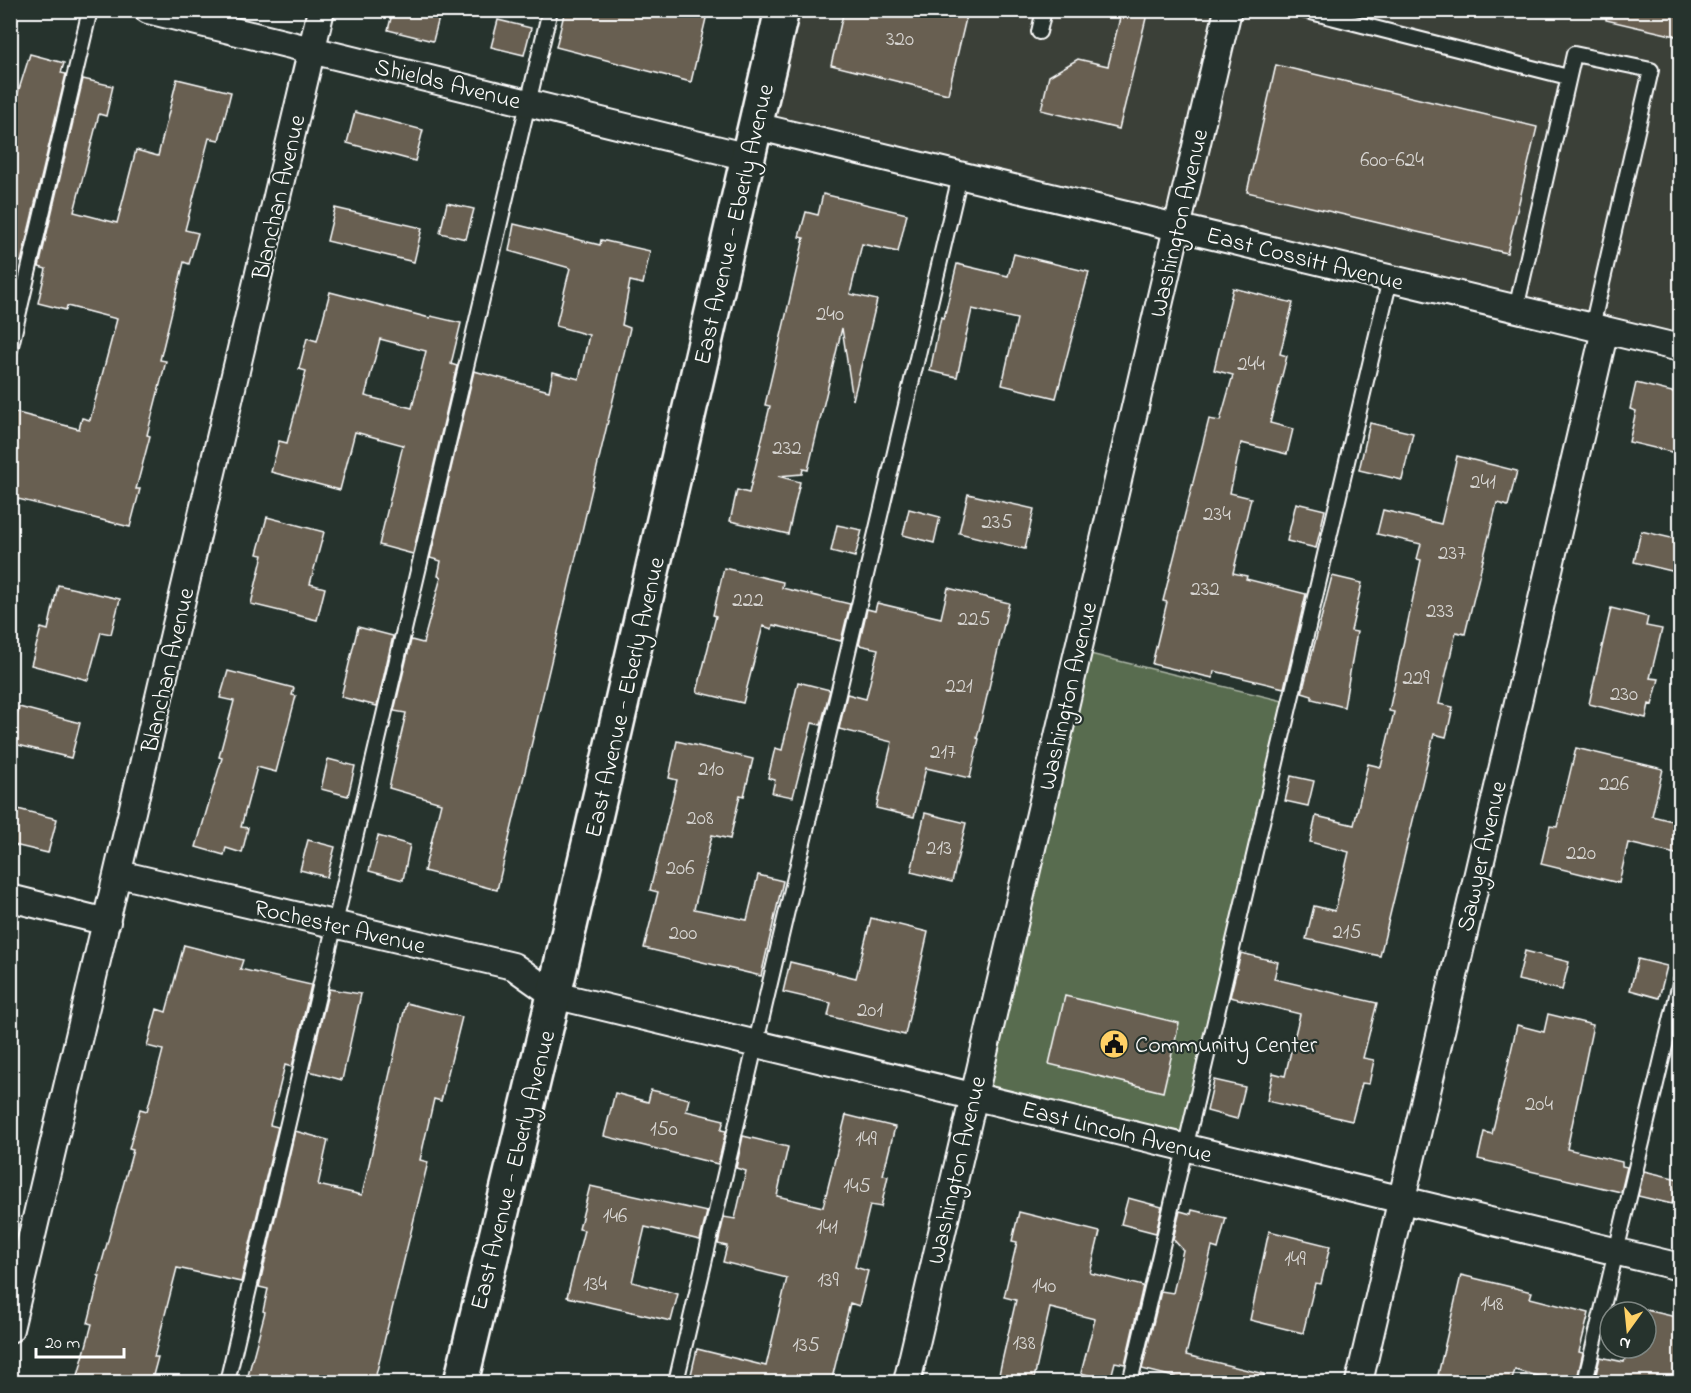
<svg xmlns="http://www.w3.org/2000/svg" width="1691" height="1393" viewBox="0 0 1691 1393" font-family="'Indie Flower',sans-serif">
  <style>
    .built { fill: #3a4038 }
    .green { fill: #596c4f; stroke: #acb6a7; stroke-width: 1.5 }
    .building { fill: #675f51; stroke: #fff; stroke-width: 1.5; fill-rule: evenodd }
    .lines { fill: none; stroke-linecap: round; stroke-linejoin: round }
    .lane-casing { stroke: #fff; stroke-width: 18 }
    .street-casing { stroke: #fff; stroke-width: 30 }
    .secondary-casing { stroke: #fff; stroke-width: 38 }
    .lane { stroke: #26332d; stroke-width: 14 }
    .street { stroke: #26332d; stroke-width: 26 }
    .secondary { stroke: #26332d; stroke-width: 33 }
    .labels { text-anchor: middle; stroke-width: 4.5; stroke-linejoin: round; paint-order: stroke }
    .number-label { font-size: 21px; fill: #d9d7d4 }
    .street-label { font-size: 24px; fill: #fff; stroke: #26332d }
    .poi-label { font-size: 24px; fill: #fff; stroke: #26332d; text-anchor: start }
  </style>
  <rect width="100%" height="100%" fill="#26332d"/>
  <filter id="ink" filterUnits="userSpaceOnUse"><feTurbulence type="fractalNoise" baseFrequency=".0167" numOctaves="2"/><feDisplacementMap in="SourceGraphic" scale="12" xChannelSelector="R" yChannelSelector="G"/><feConvolveMatrix kernelMatrix="1 2 1 2 8 2 1 2 1" color-interpolation-filters="sRGB"/></filter>
  <g filter="url(#ink)">
    <path class="built" d="M 772,11 L 1680,11 L 1680,340 L 747,116 Z"/>
    <path class="green" d="M 1082,652 L 1287,702 L 1183,1143 L 979,1094 Z"/>
    <path class="building" d="M 393,10 L 441,10 L 433,41 L 388,30 Z
      M 565,10 L 708,10 L 691,82 L 556,47 Z
      M 844,10 L 968,10 L 948,94 L 831,65 Z
      M 1122,10 L 1148,10 L 1119,129 L 1041,110 L 1049,76 L 1078,59 L 1108,66 Z
      M 1607,10 L 1680,10 L 1680,37 L 1606,20 Z
      M 498,20 L 531,28 L 524,55 L 491,47 Z
      M 30,54 L 64,63 L 61,73 L 66,74 L 21,262 L 10,260 L 10,118 Z
      M 1276,65 L 1537,127 L 1507,253 L 1247,192 Z
      M 83,79 L 113,86 L 106,116 L 99,114 L 74,212 L 117,223 L 136,150 L 158,156 L 177,79 L 231,92 L 219,140 L 209,138 L 185,230 L 198,233 L 189,264 L 184,262 L 160,360 L 166,361 L 147,435 L 150,436 L 136,489 L 140,489 L 130,527 L 10,497 L 10,411 L 79,429 L 82,418 L 90,420 L 117,319 L 67,306 L 66,310 L 38,303 L 46,269 L 39,267 Z
      M 355,112 L 423,130 L 415,161 L 347,143 Z
      M 823,194 L 907,214 L 898,252 L 862,244 L 850,294 L 877,300 L 853,400 L 842,328 L 808,470 L 803,469 L 802,474 L 778,476 L 800,482 L 788,534 L 730,521 L 737,490 L 749,493 L 770,406 L 765,405 L 804,238 L 799,237 L 806,212 L 818,215 Z
      M 447,203 L 474,209 L 466,239 L 440,233 Z
      M 335,208 L 422,228 L 414,262 L 327,241 Z
      M 514,224 L 600,245 L 601,240 L 650,251 L 643,284 L 630,281 L 622,325 L 630,328 L 497,890 L 424,871 L 441,803 L 389,788 L 406,713 L 394,711 L 411,640 L 423,643 L 441,577 L 438,576 L 441,561 L 430,558 L 474,371 L 549,391 L 553,372 L 579,379 L 589,335 L 556,326 L 570,268 L 509,251 Z
      M 1014,254 L 1089,272 L 1056,398 L 1002,385 L 1017,319 L 972,309 L 957,377 L 930,371 L 941,317 L 944,318 L 957,264 L 1008,276 Z
      M 1233,288 L 1293,303 L 1280,354 L 1287,356 L 1270,423 L 1293,429 L 1287,454 L 1241,443 L 1230,493 L 1251,498 L 1233,573 L 1247,576 L 1246,579 L 1306,594 L 1284,688 L 1214,671 L 1213,678 L 1152,664 L 1167,602 L 1163,601 L 1209,419 L 1220,421 L 1233,375 L 1214,370 Z
      M 330,292 L 430,318 L 431,316 L 461,323 L 451,364 L 457,366 L 413,554 L 379,545 L 403,445 L 355,432 L 340,490 L 271,472 L 279,441 L 287,443 L 306,371 L 299,369 L 307,338 L 317,341 ZM 380,339 L 426,351 L 412,408 L 365,396 Z
      M 1636,383 L 1680,394 L 1680,454 L 1629,442 L 1636,411 L 1630,409 Z
      M 1370,423 L 1413,433 L 1402,480 L 1359,470 Z
      M 1457,456 L 1517,471 L 1508,506 L 1497,503 L 1465,634 L 1456,632 L 1439,704 L 1453,707 L 1449,725 L 1446,737 L 1434,734 L 1380,956 L 1306,939 L 1314,906 L 1335,911 L 1349,852 L 1310,842 L 1316,816 L 1354,825 L 1368,764 L 1381,767 L 1394,712 L 1389,711 L 1421,560 L 1417,559 L 1421,544 L 1377,534 L 1383,510 L 1441,524 Z
      M 968,494 L 1034,509 L 1025,549 L 959,533 Z
      M 1296,503 L 1325,510 L 1316,548 L 1287,541 Z
      M 909,509 L 940,517 L 934,543 L 903,535 Z
      M 267,517 L 324,532 L 310,584 L 325,588 L 317,620 L 251,604 L 263,555 L 257,554 Z
      M 837,525 L 862,530 L 855,557 L 831,551 Z
      M 1641,531 L 1680,540 L 1680,573 L 1634,562 Z
      M 724,568 L 783,582 L 782,588 L 850,604 L 841,641 L 773,625 L 772,629 L 763,626 L 743,703 L 697,692 L 716,616 L 713,615 Z
      M 1332,576 L 1362,583 L 1351,631 L 1357,632 L 1344,707 L 1312,699 L 1312,696 L 1302,693 Z
      M 58,585 L 120,599 L 111,634 L 101,632 L 88,680 L 31,665 L 41,628 L 48,630 Z
      M 948,588 L 1009,603 L 977,738 L 979,739 L 970,778 L 926,768 L 914,817 L 876,808 L 892,742 L 839,729 L 847,694 L 866,699 L 878,649 L 859,645 L 867,609 L 875,611 L 877,603 L 941,618 Z
      M 1611,608 L 1648,617 L 1646,626 L 1662,629 L 1650,678 L 1659,679 L 1652,705 L 1649,704 L 1646,718 L 1589,704 Z
      M 358,627 L 393,636 L 377,706 L 341,697 Z
      M 228,671 L 294,688 L 292,695 L 296,696 L 276,772 L 257,767 L 241,827 L 248,828 L 242,853 L 226,848 L 224,855 L 196,847 L 222,758 L 219,757 L 234,701 L 220,698 Z
      M 798,682 L 830,690 L 821,725 L 812,723 L 793,797 L 772,793 L 775,780 L 768,778 L 775,748 L 782,750 Z
      M 19,707 L 80,723 L 71,758 L 10,743 Z
      M 677,741 L 753,759 L 744,796 L 740,795 L 730,839 L 712,835 L 694,909 L 747,920 L 758,875 L 783,881 L 761,976 L 644,948 L 658,892 L 650,890 L 677,780 L 669,778 Z
      M 1576,748 L 1663,769 L 1652,816 L 1680,823 L 1680,855 L 1628,843 L 1619,883 L 1541,864 L 1550,826 L 1557,827 Z
      M 328,759 L 355,766 L 348,796 L 321,789 Z
      M 1291,776 L 1314,781 L 1308,806 L 1285,801 Z
      M 10,807 L 57,819 L 48,853 L 10,844 Z
      M 925,813 L 966,823 L 952,882 L 911,872 Z
      M 378,836 L 410,845 L 403,880 L 369,871 Z
      M 308,840 L 335,847 L 327,877 L 300,870 Z
      M 871,918 L 928,932 L 905,1035 L 828,1016 L 831,1003 L 783,992 L 790,962 L 856,978 Z
      M 184,945 L 243,960 L 240,969 L 311,985 L 292,1067 L 285,1065 L 270,1125 L 278,1127 L 241,1282 L 177,1268 L 154,1357 L 158,1357 L 151,1383 L 103,1383 L 78,1376 L 92,1324 L 88,1323 L 100,1276 L 98,1276 L 133,1150 L 129,1149 L 140,1109 L 147,1111 L 163,1050 L 147,1046 L 157,1009 L 166,1012 Z
      M 1525,951 L 1569,962 L 1562,990 L 1518,980 Z
      M 1241,953 L 1278,962 L 1274,979 L 1377,1003 L 1363,1058 L 1374,1060 L 1369,1084 L 1362,1083 L 1352,1121 L 1267,1101 L 1273,1073 L 1285,1076 L 1300,1014 L 1230,997 Z
      M 1638,959 L 1667,966 L 1659,998 L 1630,990 Z
      M 329,989 L 361,994 L 342,1080 L 309,1071 Z
      M 1065,996 L 1179,1023 L 1163,1092 L 1049,1064 Z
      M 406,1003 L 462,1017 L 441,1101 L 434,1099 L 420,1160 L 428,1162 L 374,1383 L 320,1383 L 282,1373 L 280,1383 L 246,1383 L 265,1312 L 263,1311 L 268,1289 L 259,1287 L 295,1131 L 328,1140 L 318,1185 L 362,1195 Z
      M 1548,1014 L 1593,1025 L 1567,1149 L 1622,1162 L 1622,1166 L 1627,1167 L 1621,1192 L 1478,1159 L 1484,1132 L 1492,1134 L 1517,1025 L 1544,1032 Z
      M 1214,1080 L 1245,1087 L 1237,1119 L 1207,1111 Z
      M 651,1090 L 689,1099 L 686,1111 L 724,1120 L 721,1130 L 726,1131 L 718,1164 L 604,1136 L 615,1093 L 648,1102 Z
      M 846,1115 L 895,1127 L 883,1175 L 888,1176 L 881,1207 L 870,1205 L 855,1267 L 868,1271 L 859,1306 L 850,1303 L 831,1383 L 689,1383 L 697,1349 L 766,1366 L 787,1278 L 723,1262 L 727,1246 L 718,1244 L 724,1217 L 735,1219 L 746,1171 L 736,1168 L 743,1136 L 788,1147 L 777,1196 L 823,1207 Z
      M 1644,1171 L 1678,1179 L 1672,1204 L 1638,1196 Z
      M 590,1186 L 707,1212 L 700,1240 L 645,1227 L 632,1282 L 678,1294 L 671,1321 L 567,1297 L 584,1230 L 579,1229 Z
      M 1128,1198 L 1162,1207 L 1156,1233 L 1121,1224 Z
      M 1192,1210 L 1226,1218 L 1218,1249 L 1212,1247 L 1186,1355 L 1264,1374 L 1263,1383 L 1198,1383 L 1142,1369 L 1161,1291 L 1173,1293 L 1183,1250 L 1173,1239 L 1180,1211 L 1191,1214 Z
      M 1019,1212 L 1100,1232 L 1090,1273 L 1143,1286 L 1125,1364 L 1115,1362 L 1110,1381 L 1081,1373 L 1095,1319 L 1050,1308 L 1033,1383 L 997,1383 L 1016,1300 L 1004,1297 L 1017,1242 L 1012,1241 Z
      M 1269,1231 L 1330,1246 L 1321,1284 L 1315,1283 L 1303,1333 L 1250,1320 Z
      M 1461,1275 L 1532,1292 L 1530,1298 L 1589,1313 L 1579,1352 L 1583,1353 L 1576,1383 L 1565,1383 L 1515,1370 L 1511,1383 L 1468,1383 L 1438,1375 Z
      M 1638,1308 L 1680,1318 L 1680,1350 L 1672,1383 L 1594,1383 L 1600,1357 L 1624,1362 L 1628,1348 L 1646,1348 L 1646,1312 L 1637,1312 Z"/>
    <g class="lines">
      <g class="lane-casing">
        <path id="lane" d="M 1303,10 L 1568,77
          M 1039,32 L 1044,10
          M 1516,309 L 1574,54 L 1651,70 L 1592,327
          M 10,350 L 90,10
          M 227,1382 L 550,10
          M 676,1382 L 960,176
          M 1130,1382 L 1390,279
          M 1585,1382 L 1680,983"/>
      </g>
      <g class="street-casing">
        <path id="street" d="M 148,10 L 748,157
          M 755,126 L 1680,348
          M 119,874 L 513,966 L 554,995 L 1680,1267
          M 10,898 L 107,922
          M 10,1329 L 321,10
          M 907,1382 L 1228,10
          M 1359,1382 L 1605,330"/>
      </g>
      <g class="secondary-casing">
        <path id="secondary" d="M 461,1382 L 554,995 L 782,10"/>
      </g>
      <use href="#lane" class="lane"/>
      <use href="#street" class="street"/>
      <use href="#secondary" class="secondary"/>
    </g>
  </g>
  <defs>
    <g id="civic-disc" transform="scale(1.5)"><circle r="9.5" fill="#ffd166" stroke="#26332d"/><path d="M-.6-6.5H3V-4.5H.6V-3L4-1V1h2V6H-6V1h2V-1L-.6-3ZM-1.2 2.5V6h2.4V2.5Z" fill="#111"/></g>
  </defs>
  <g fill-rule="evenodd">
    <use href="#civic-disc" x="1114" y="1044"/>
  </g>
  <g class="labels">
    <g class="number-label">
      <text x="900" y="45">320</text>
      <text x="1392" y="166">600-624</text>
      <text x="830" y="320">240</text>
      <text x="1251" y="370">244</text>
      <text x="787" y="454">232</text>
      <text x="1483" y="488">241</text>
      <text x="1217" y="520">234</text>
      <text x="997" y="528">235</text>
      <text x="1452" y="559">237</text>
      <text x="1205" y="595">232</text>
      <text x="748" y="606">222</text>
      <text x="1440" y="617">233</text>
      <text x="974" y="625">225</text>
      <text x="1416" y="684">229</text>
      <text x="959" y="692">221</text>
      <text x="1624" y="700">230</text>
      <text x="943" y="758">217</text>
      <text x="711" y="775">210</text>
      <text x="1614" y="790">226</text>
      <text x="700" y="824">208</text>
      <text x="939" y="854">213</text>
      <text x="1581" y="859">220</text>
      <text x="680" y="874">206</text>
      <text x="1347" y="938">215</text>
      <text x="683" y="939">200</text>
      <text x="870" y="1016">201</text>
      <text x="1539" y="1110">204</text>
      <text x="664" y="1135">150</text>
      <text x="866" y="1145">149</text>
      <text x="857" y="1192">145</text>
      <text x="615" y="1222">146</text>
      <text x="827" y="1233">141</text>
      <text x="1295" y="1265">149</text>
      <text x="828" y="1286">139</text>
      <text x="595" y="1290">134</text>
      <text x="1044" y="1292">140</text>
      <text x="1492" y="1310">148</text>
      <text x="1024" y="1349">138</text>
      <text x="806" y="1351">135</text>
    </g>
    <g class="street-label">
      <text transform="translate(448 83) rotate(14)" y="8">Shields Avenue</text>
      <text transform="translate(278 197) rotate(-77)" y="8">Blanchan Avenue</text>
      <text transform="translate(1178 223) rotate(-77)" y="8">Washington Avenue</text>
      <text transform="translate(733 224) rotate(-77)" y="8">East Avenue - Eberly Avenue</text>
      <text transform="translate(1305 258) rotate(14)" y="8">East Cossitt Avenue</text>
      <text transform="translate(167 670) rotate(-77)" y="8">Blanchan Avenue</text>
      <text transform="translate(1067 696) rotate(-77)" y="8">Washington Avenue</text>
      <text transform="translate(624 697) rotate(-77)" y="8">East Avenue - Eberly Avenue</text>
      <text transform="translate(1481 856) rotate(-77)" y="8">Sawyer Avenue</text>
      <text transform="translate(340 926) rotate(13)" y="8">Rochester Avenue</text>
      <text transform="translate(1117 1131) rotate(14)" y="8">East Lincoln Avenue</text>
      <text transform="translate(512 1170) rotate(-76)" y="8">East Avenue - Eberly Avenue</text>
      <text transform="translate(956 1170) rotate(-77)" y="8">Washington Avenue</text>
    </g>
    <g class="poi-label">
      <text x="1135" y="1052">Community Center</text>
    </g>
  </g>
  <rect width="1691" height="1393" fill="none" stroke="#26332d" stroke-width="36"/>
  <rect x="18" y="18" width="1655" height="1357" fill="none" stroke="#fff" stroke-width="2" filter="url(#ink)"/>
  <g transform="translate(1628 1330) rotate(195)"><circle r="28" fill="#26332d" stroke="#7d8581" stroke-width="1.5"/>
  <path d="M0-4.5L10 22L0 15L-10 22Z" fill="#ffd166"/>
  <text y="-9" font-size="16" font-weight="bold" text-anchor="middle" fill="#ffffff">N</text>
  </g>
  <path d="M36 1348v9h88v-9" fill="none" stroke="#ffffff" stroke-width="3"/>
  <text x="45" y="1348" font-size="18" fill="#ffffff" stroke="#26332d" stroke-width="4.5" paint-order="stroke">20 m</text>
</svg>
